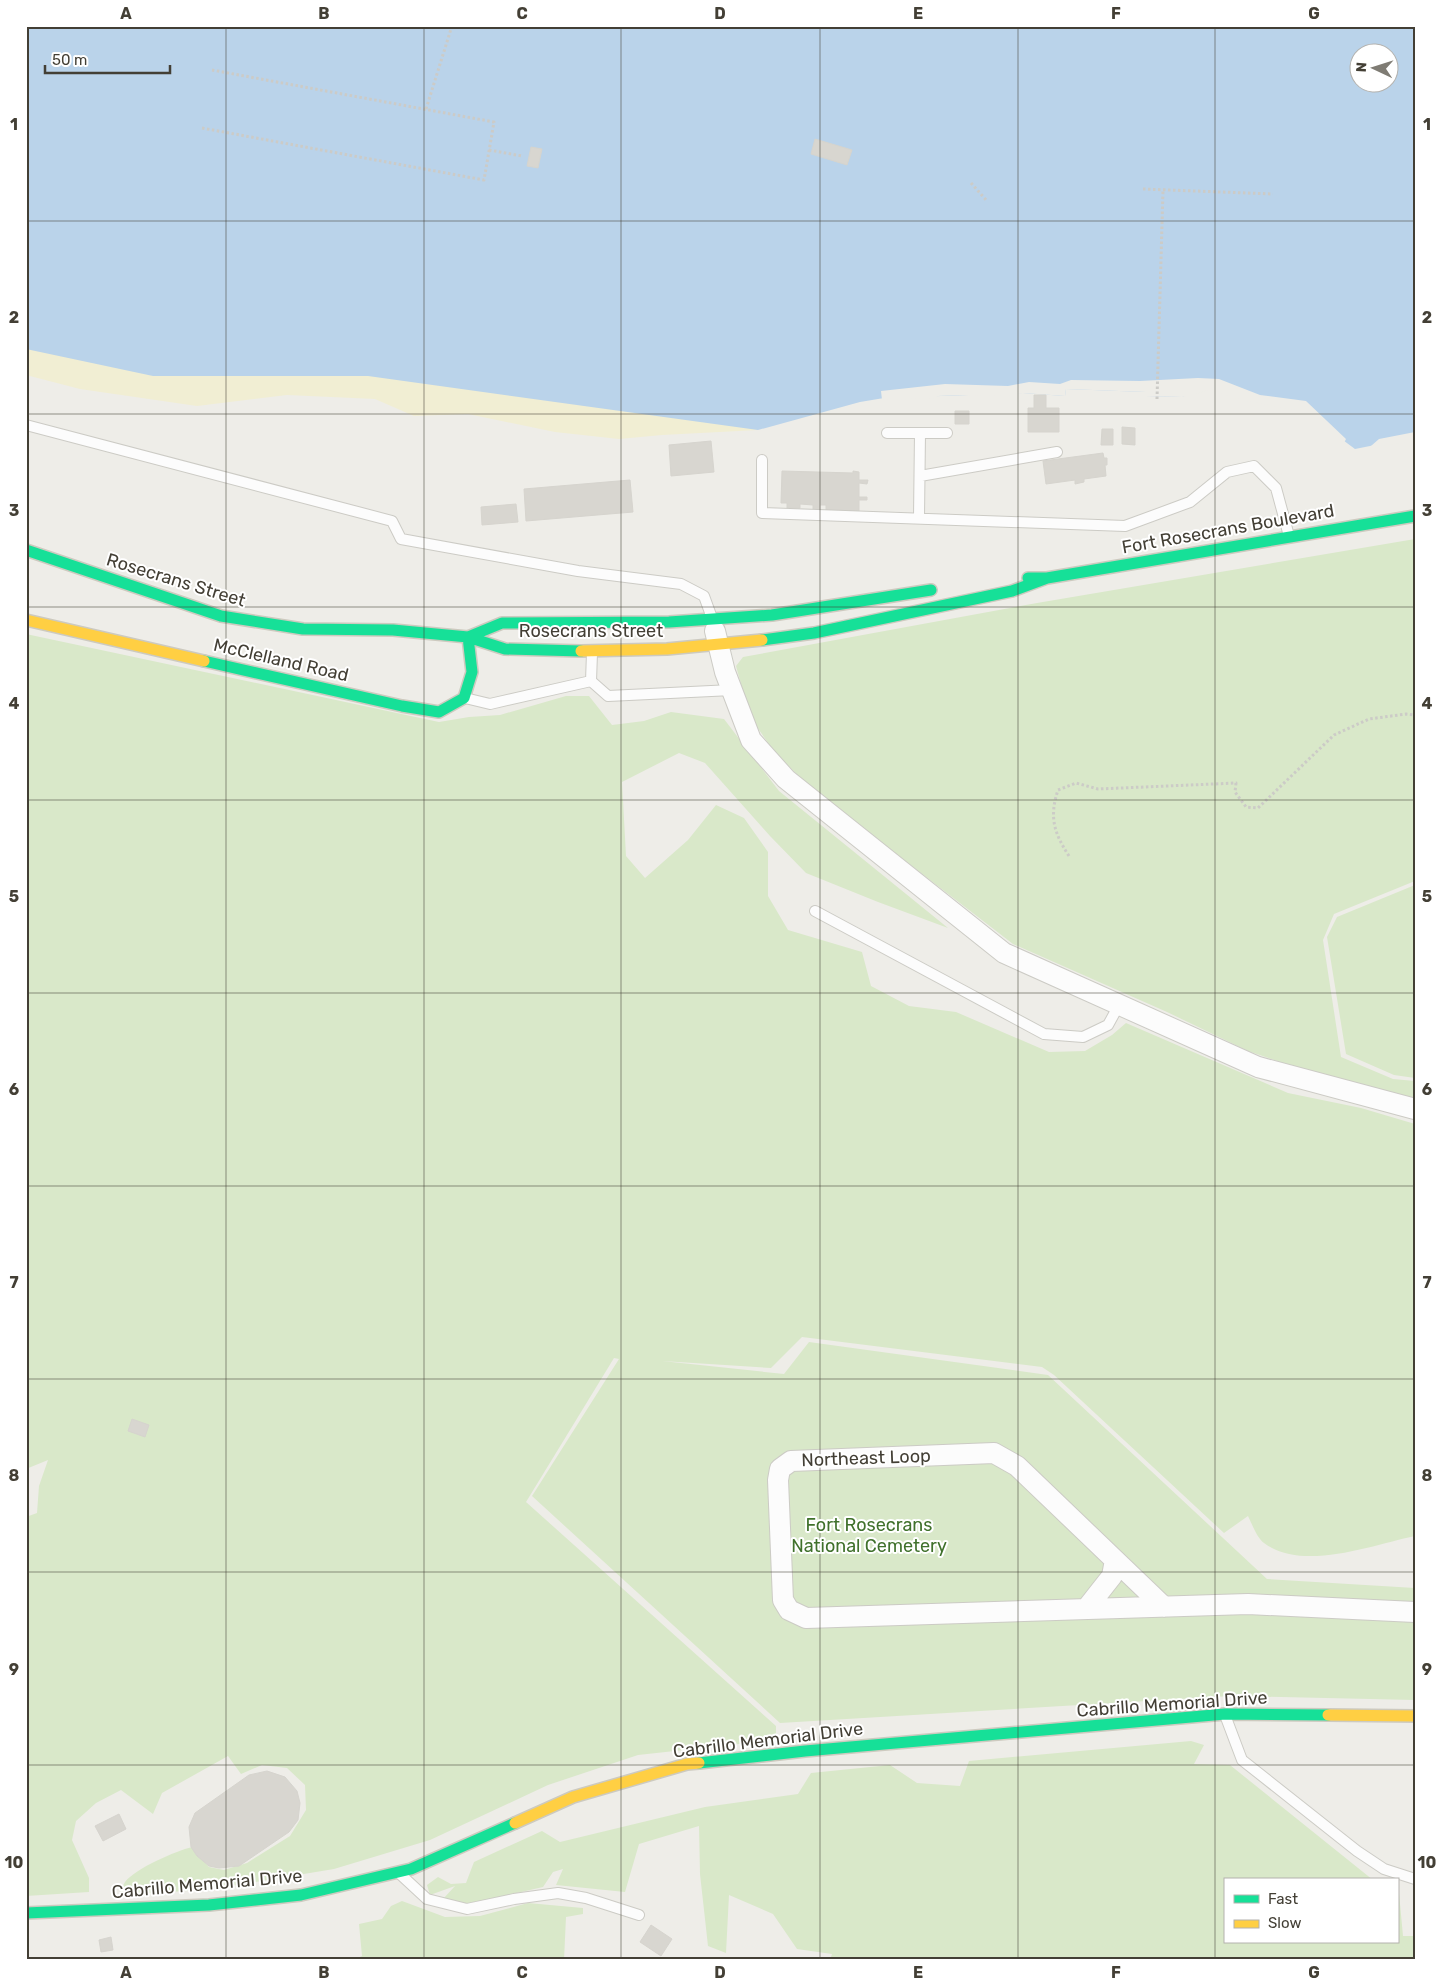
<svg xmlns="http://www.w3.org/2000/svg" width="1441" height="1986" viewBox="0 0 1441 1986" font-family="Rubik,sans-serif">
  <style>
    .green { fill: #d9e8c9 }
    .sand { fill: #f1eed3 }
    .water { fill: #bad3ea; fill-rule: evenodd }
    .pier { fill: #eeede8 }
    .building { fill: #d8d6d0; stroke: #d6d4ce }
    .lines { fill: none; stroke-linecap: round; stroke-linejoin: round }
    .lane-casing { stroke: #cccbc5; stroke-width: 12 }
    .street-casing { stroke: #cccbc5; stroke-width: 22 }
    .fast-casing { stroke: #cdcabf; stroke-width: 14 }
    .slow-casing { stroke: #cdcabf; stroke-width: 14 }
    .path { stroke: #cccbc7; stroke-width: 3; stroke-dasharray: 2.5 2.5; stroke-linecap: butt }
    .lane { stroke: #fcfcfc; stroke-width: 10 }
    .street { stroke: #fcfcfc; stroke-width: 20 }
    .fast { stroke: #16e098; stroke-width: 11 }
    .slow { stroke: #ffcf43; stroke-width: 11 }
    .grid { fill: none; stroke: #433f35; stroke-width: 1; stroke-opacity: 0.55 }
    .labels { text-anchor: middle; stroke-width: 4; stroke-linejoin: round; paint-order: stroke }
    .street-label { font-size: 18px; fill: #433f35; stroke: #fff }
    .park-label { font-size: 18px; fill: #40712c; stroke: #fff }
    .neatline { fill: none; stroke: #433f35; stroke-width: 2 }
    .grid-label { font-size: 16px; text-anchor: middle; font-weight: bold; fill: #433f35 }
  </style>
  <rect width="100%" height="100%" fill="#eeede8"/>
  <path class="green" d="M 1415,539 L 1415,881 L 1334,914 L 1323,940 L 1341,1057 L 1393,1079 L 1415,1081 L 1415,1101 L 1318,1075 L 1248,1051 L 1167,1012 L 1013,944 L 812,789 L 775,753 L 757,727 L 744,695 L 736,666 L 743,657 L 1037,603 Z
    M 26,634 L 439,722 L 469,717 L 500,715 L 566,696 L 589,696 L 612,725 L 644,721 L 671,712 L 724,719 L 779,791 L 948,928 L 878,902 L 806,873 L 770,836 L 705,763 L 679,753 L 622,782 L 626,856 L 645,878 L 688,840 L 716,805 L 744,818 L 768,852 L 768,896 L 788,930 L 862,952 L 871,986 L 909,1006 L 956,1012 L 1049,1052 L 1085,1051 L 1112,1035 L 1126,1023 L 1288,1093 L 1361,1108 L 1415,1124 L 1415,1536 C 1372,1545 1303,1572 1264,1543 C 1257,1538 1252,1524 1248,1516 L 1224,1533 L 1054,1375 L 1042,1367 L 802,1337 L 771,1368 L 662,1361 L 784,1374 L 809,1342 L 1048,1375 L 1267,1579 L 1415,1588 L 1415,1700 L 1231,1696 L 780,1723 L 532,1496 L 619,1359 L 614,1358 L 526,1502 L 776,1726 L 776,1740 L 638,1755 L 548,1785 L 430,1840 L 334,1869 L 206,1890 L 131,1894 L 120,1892 C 122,1889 123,1885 125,1882 C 136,1868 176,1851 192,1847 L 209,1867 L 224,1870 L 247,1863 L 290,1836 L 306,1810 L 305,1785 L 287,1768 L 262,1765 L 241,1774 L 228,1756 L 162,1793 L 153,1814 L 121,1790 L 96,1803 L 76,1821 L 72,1840 L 89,1878 L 89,1892 L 26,1896 L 26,1517 L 37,1513 L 39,1486 L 48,1460 L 26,1469 Z
    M 1415,885 L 1415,1078 L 1394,1075 L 1346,1054 L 1327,937 L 1337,917 Z
    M 1191,1741 L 1204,1745 L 1194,1764 L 1230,1765 L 1373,1880 L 1225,1880 L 1225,1942 L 1397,1942 L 1397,1892 L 1399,1893 L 1403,1936 L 1415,1936 L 1415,1960 L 830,1960 L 832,1954 L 797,1949 L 773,1914 L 729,1895 L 726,1953 L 708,1946 L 700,1874 L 699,1826 L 639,1844 L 625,1892 L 556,1885 L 563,1869 L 553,1872 L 543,1887 L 469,1904 L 443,1899 L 455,1886 L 430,1895 L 427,1885 L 438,1877 L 451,1884 L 466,1883 L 474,1862 L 542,1831 L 560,1842 L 705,1807 L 798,1794 L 811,1773 L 890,1765 L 917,1783 L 960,1786 L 969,1761 Z
    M 402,1901 L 445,1917 L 480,1916 L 528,1903 L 583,1908 L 583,1914 L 566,1917 L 564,1960 L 353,1960 L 362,1956 L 359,1924 L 382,1919 L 391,1906 Z"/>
  <path class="sand" d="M 26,303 L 743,403 L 758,430 L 662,435 L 619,439 L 555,432 L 468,414 L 414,416 L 375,399 L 287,395 L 197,406 L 80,389 L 26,375 Z"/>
  <path class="water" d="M 26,26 L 1415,26 L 1415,437 L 1355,449 L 1301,409 L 1207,387 L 1182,397 L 1146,396 L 1146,392 L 1066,389 L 1065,396 L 1023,393 L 884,398 L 860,402 L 758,430 L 368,376 L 153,376 L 26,349 ZM 1358,52 L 1388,52 L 1388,82 L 1358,82 Z"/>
  <path class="pier" d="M 1198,378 L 1219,379 L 1260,395 L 1306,401 L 1346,439 L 1344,443 L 1300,411 L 1242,400 L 1208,390 L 1193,395 L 1182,397 L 1146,396 L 1146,392 L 1066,389 L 1065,396 L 1023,393 L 1005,396 L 965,395 L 938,396 L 935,398 L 882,400 L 881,391 L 945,384 L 1008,386 L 1029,382 L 1060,384 L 1071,380 L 1140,381 Z
    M 1415,432 L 1415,440 L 1374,448 L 1371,446 L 1379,439 Z"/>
  <path class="building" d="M 815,139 L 852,150 L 847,165 L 811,154 Z
    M 531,147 L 542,149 L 538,168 L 527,166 Z
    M 1034,395 L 1046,395 L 1046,408 L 1059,408 L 1059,432 L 1028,432 L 1028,408 L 1034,408 Z
    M 955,411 L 969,411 L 969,424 L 955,424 Z
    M 1122,427 L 1135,428 L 1135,445 L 1122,444 Z
    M 1102,429 L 1113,429 L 1113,445 L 1101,445 Z
    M 711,441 L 714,472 L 671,476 L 669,445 Z
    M 1103,453 L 1104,458 L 1107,458 L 1107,465 L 1105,465 L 1106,476 L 1084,479 L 1084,482 L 1075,484 L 1075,480 L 1046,484 L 1043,461 Z
    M 782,471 L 853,473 L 853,471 L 859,472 L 859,480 L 868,480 L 867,484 L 859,483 L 859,497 L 867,497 L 867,500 L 859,500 L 859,512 L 826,511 L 826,505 L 820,505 L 820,510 L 813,510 L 813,505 L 800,504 L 800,508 L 787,508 L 787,503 L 781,503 Z
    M 630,480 L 633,512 L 526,521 L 524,489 Z
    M 516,504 L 518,522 L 482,525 L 481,507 Z
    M 132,1419 L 149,1425 L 145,1437 L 128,1431 Z
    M 267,1771 L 285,1777 L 297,1791 L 300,1803 L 298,1820 L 289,1832 L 239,1866 L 219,1868 L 209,1866 L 197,1856 L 191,1847 L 189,1827 L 195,1813 L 249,1775 Z
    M 119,1814 L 126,1829 L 103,1841 L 95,1826 Z
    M 651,1925 L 672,1939 L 661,1956 L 640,1942 Z
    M 111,1937 L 113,1950 L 101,1952 L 99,1940 Z"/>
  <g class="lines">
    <g class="lane-casing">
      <path id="lane" d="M 26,425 L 392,521 L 401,539 L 578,571 L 681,584 L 704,596 L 712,618
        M 887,433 L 920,433 L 919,517
        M 920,433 L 947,433
        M 762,460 L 762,513 L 1125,526 L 1190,502 L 1227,472 L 1254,466 L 1276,488 L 1289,536
        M 920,476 L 1057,452
        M 591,681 L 608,696 L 732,690
        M 465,698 L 490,704 L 591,681 L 592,653
        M 815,911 L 1044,1034 L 1083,1037 L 1108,1025 L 1119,1005
        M 1225,1715 L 1242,1760 L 1357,1851 L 1384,1869 L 1415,1879
        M 400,1874 L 427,1899 L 467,1909 L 514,1899 L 558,1893 L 586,1898 L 639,1915"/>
    </g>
    <g class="street-casing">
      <path id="street" d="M 715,631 L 725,672 L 751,740 L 786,779 L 1004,953 L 1258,1067 L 1415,1109
        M 1164,1607 L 1017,1466 L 994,1453 L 791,1461 L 780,1469 L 778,1480 L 783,1600 L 789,1610 L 806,1618 L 1248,1604 L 1415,1612
        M 1086,1609 L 1112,1576 L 1115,1560"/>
    </g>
    <g class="fast-casing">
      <path id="fast" d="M 26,550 L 221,616 L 303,629 L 393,630 L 468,637 L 505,649 L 581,651
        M 1028,578 L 1047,578 L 1415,516
        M 468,637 L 502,623 L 669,622 L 772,615 L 931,590
        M 762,640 L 814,633 L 1012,591 L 1047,578
        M 204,661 L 402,706 L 439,712 L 464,698 L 472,672 L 468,637
        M 699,1763 L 805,1751 L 1225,1714 L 1328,1715
        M 26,1913 L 209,1905 L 301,1895 L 411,1869 L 515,1823"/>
    </g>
    <g class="slow-casing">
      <path id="slow" d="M 26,620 L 204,661
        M 581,651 L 667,649 L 762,640
        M 1328,1715 L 1415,1716
        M 515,1823 L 573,1797 L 687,1764 L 699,1763"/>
    </g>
    <path class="path" d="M 426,109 L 451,29
      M 202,128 L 484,180 L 494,122 L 212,70
      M 489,150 L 522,156
      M 971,183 L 987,201
      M 1143,189 L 1273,194
      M 1157,399 L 1163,190
      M 1069,856 C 1054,833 1049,817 1058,790 L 1076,783 L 1098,789 L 1236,783 L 1235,792 L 1246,807 L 1258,808 L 1334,735 L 1369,719 L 1406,714 L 1415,715"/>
    <use href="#lane" class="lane"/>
    <use href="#street" class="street"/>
    <use href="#fast" class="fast"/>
    <use href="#slow" class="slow"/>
  </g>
  <path class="grid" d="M 226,26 L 226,1960M 424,26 L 424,1960M 621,26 L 621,1960M 820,26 L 820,1960M 1018,26 L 1018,1960M 1215,26 L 1215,1960M 26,221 L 1415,221M 26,414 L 1415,414M 26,607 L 1415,607M 26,800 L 1415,800M 26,993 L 1415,993M 26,1186 L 1415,1186M 26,1379 L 1415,1379M 26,1572 L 1415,1572M 26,1765 L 1415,1765"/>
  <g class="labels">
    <g class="street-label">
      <text transform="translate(1228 529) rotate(-10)" y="6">Fort Rosecrans Boulevard</text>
      <text transform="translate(176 580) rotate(17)" y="6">Rosecrans Street</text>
      <text x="591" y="637">Rosecrans Street</text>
      <text transform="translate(281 660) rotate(13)" y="6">McClelland Road</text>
      <text transform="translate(866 1458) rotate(-2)" y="6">Northeast Loop</text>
      <text transform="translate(1172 1704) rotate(-4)" y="6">Cabrillo Memorial Drive</text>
      <text transform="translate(768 1740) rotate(-7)" y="6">Cabrillo Memorial Drive</text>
      <text transform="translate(207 1884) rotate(-5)" y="6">Cabrillo Memorial Drive</text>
    </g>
    <g class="park-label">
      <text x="869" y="1531">Fort Rosecrans<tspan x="869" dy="21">National Cemetery</tspan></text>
    </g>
  </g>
  <rect width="1441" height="1986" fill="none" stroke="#ffffff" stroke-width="55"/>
  <rect x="1224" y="1878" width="175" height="65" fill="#ffffff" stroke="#b4b2ae"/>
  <rect x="1234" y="1895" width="25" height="8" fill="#16e098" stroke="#b4b2ae"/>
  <text x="1268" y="1904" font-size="15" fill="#433f35">Fast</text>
  <rect x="1234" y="1920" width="25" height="8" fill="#ffcf43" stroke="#b4b2ae"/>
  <text x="1268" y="1928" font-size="15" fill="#433f35">Slow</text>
  <g transform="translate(1374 68) rotate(274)"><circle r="24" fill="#ffffff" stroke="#b4b2ae"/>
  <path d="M0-4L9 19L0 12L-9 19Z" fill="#7f7c74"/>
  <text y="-8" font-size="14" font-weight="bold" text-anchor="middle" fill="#433f35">N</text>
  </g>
  <path d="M45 65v8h125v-8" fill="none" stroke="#433f35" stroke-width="2.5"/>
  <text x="52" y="65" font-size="15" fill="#433f35" stroke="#ffffff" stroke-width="4" paint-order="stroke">50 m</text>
  <rect x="28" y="28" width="1386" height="1930" class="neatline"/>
  <g class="grid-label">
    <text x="126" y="19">A</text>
    <text x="324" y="19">B</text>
    <text x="522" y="19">C</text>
    <text x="720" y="19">D</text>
    <text x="918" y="19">E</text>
    <text x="1116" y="19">F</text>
    <text x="1314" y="19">G</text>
    <text x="14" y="130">1</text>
    <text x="1427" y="130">1</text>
    <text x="14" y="323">2</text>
    <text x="1427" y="323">2</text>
    <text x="14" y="516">3</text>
    <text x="1427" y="516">3</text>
    <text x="14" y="709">4</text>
    <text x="1427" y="709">4</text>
    <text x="14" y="902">5</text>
    <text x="1427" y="902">5</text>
    <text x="14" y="1095">6</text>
    <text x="1427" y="1095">6</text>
    <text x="14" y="1288">7</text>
    <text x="1427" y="1288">7</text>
    <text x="14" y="1481">8</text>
    <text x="1427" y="1481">8</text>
    <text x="14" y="1675">9</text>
    <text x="1427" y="1675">9</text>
    <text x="14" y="1868">10</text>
    <text x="1427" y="1868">10</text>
    <text x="126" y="1978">A</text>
    <text x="324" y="1978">B</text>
    <text x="522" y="1978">C</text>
    <text x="720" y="1978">D</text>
    <text x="918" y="1978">E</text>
    <text x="1116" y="1978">F</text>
    <text x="1314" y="1978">G</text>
  </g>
</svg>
